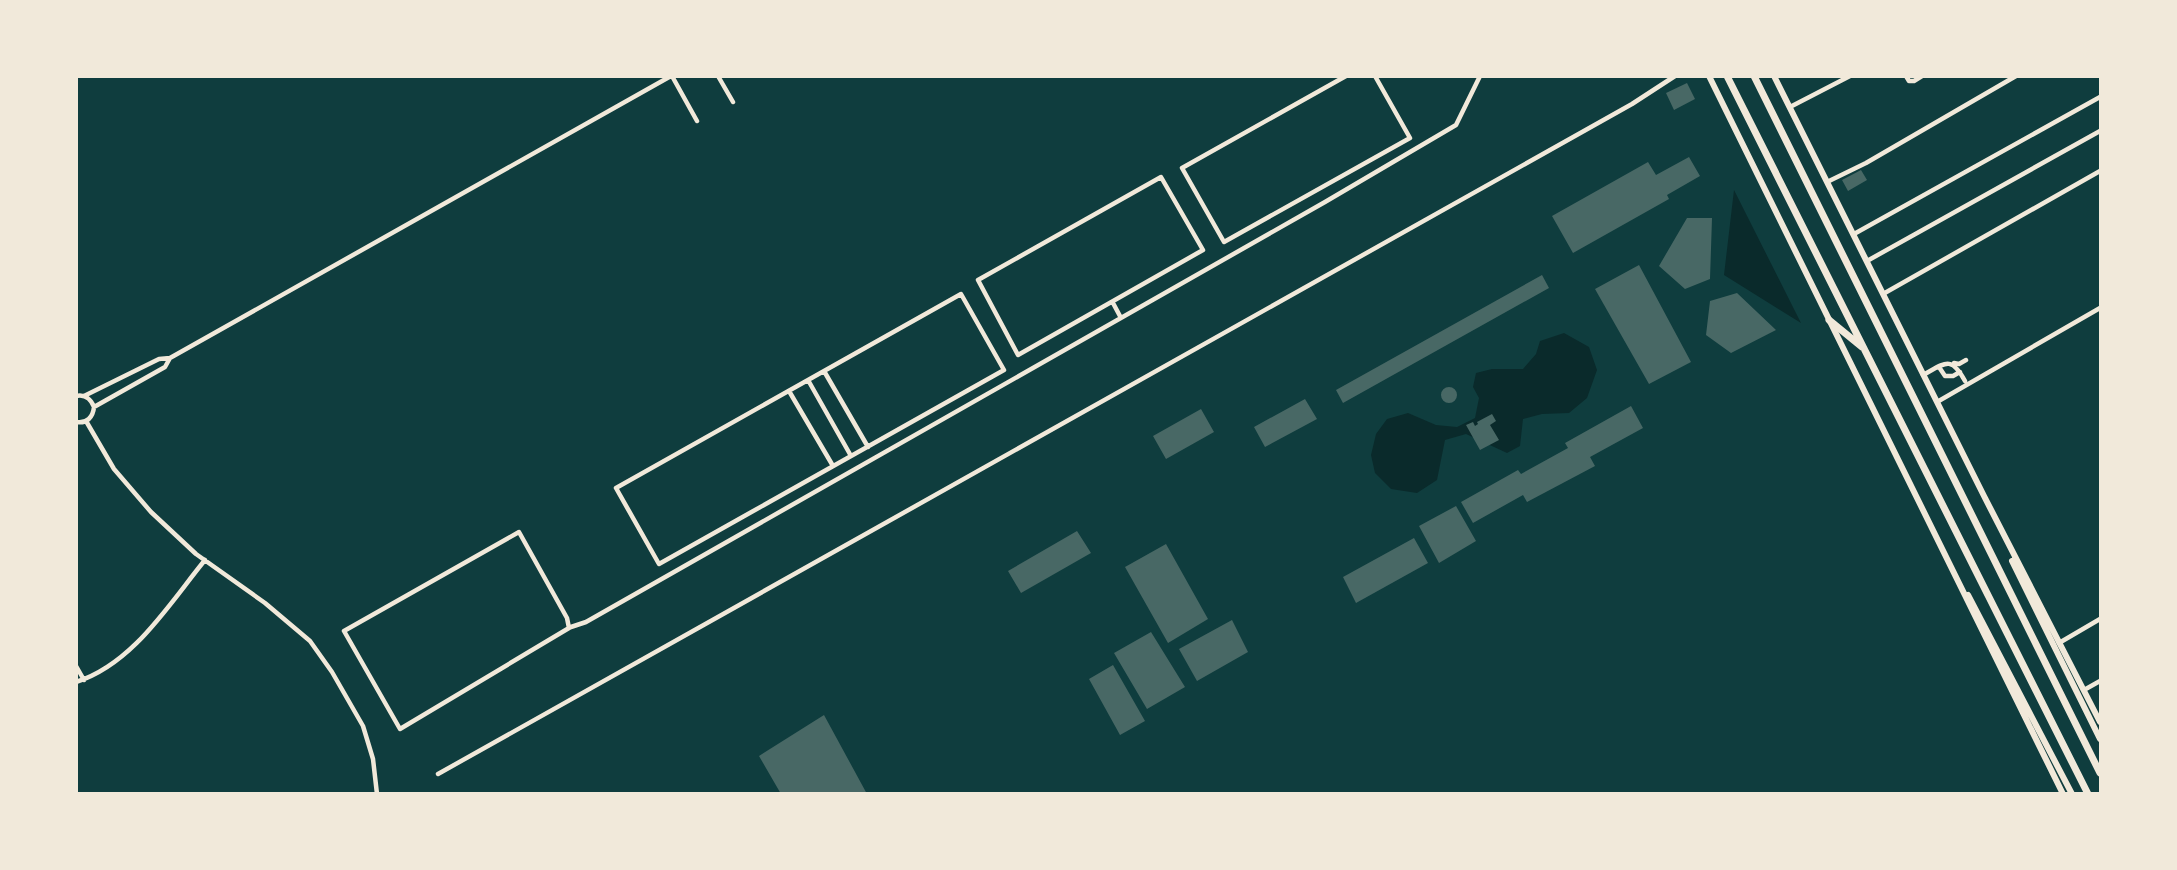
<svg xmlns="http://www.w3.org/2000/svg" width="2177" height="870" viewBox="0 0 2177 870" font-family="Roboto,sans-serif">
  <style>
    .water { fill: #0a2a2b }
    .building { fill: #486865 }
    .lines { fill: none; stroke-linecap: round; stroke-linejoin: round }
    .minor { stroke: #f1e9da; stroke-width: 4.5 }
    .secondary { stroke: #f1e9da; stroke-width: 6 }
    .trunk { stroke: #f1e9da; stroke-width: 7 }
  </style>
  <rect width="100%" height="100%" fill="#0f3d3e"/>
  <path class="water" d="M 1734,190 L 1801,323 L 1724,275 Z
    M 1564,333 L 1589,347 L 1597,370 L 1587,398 L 1569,413 L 1542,414 L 1523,419 L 1520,446 L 1507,453 L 1466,434 L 1445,440 L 1437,480 L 1417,493 L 1391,489 L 1375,473 L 1371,455 L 1376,434 L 1387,419 L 1408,413 L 1436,425 L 1457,427 L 1475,418 L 1479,398 L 1473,387 L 1476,373 L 1492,369 L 1523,369 L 1536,354 L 1540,341 Z"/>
  <path class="building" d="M 1687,83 L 1695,99 L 1674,110 L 1666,93 Z
    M 1689,157 L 1700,176 L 1667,195 L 1669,199 L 1573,253 L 1552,216 L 1648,162 L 1656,175 Z
    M 1861,170 L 1867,180 L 1848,191 L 1842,180 Z
    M 1687,218 L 1712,218 L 1710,279 L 1685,289 L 1659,266 Z
    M 1639,265 L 1691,362 L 1649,384 L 1595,289 Z
    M 1542,275 L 1549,288 L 1343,403 L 1336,390 Z
    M 1737,293 L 1776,330 L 1731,353 L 1706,335 L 1710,301 Z
    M1441 395a8 8 0 1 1 16 0a8 8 0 1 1-16 0Z
    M 1305,399 L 1317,419 L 1265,447 L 1254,427 Z
    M 1631,406 L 1643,428 L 1590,457 L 1595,466 L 1527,502 L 1523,495 L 1473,523 L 1461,502 L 1518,470 L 1521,474 L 1568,448 L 1565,443 Z
    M 1201,409 L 1214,432 L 1166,459 L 1153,436 Z
    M 1492,414 L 1496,421 L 1490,425 L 1499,440 L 1480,450 L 1466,425 L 1473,422 L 1475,426 L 1478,424 L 1477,422 Z
    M 1456,506 L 1476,541 L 1439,563 L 1419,526 Z
    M 1077,531 L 1091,553 L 1021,593 L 1008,571 Z
    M 1414,538 L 1428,563 L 1356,603 L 1343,577 Z
    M 1166,544 L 1208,619 L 1168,643 L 1125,567 Z
    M 1232,620 L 1248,652 L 1197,681 L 1179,649 Z
    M 1151,632 L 1185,687 L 1147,709 L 1114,653 Z
    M 1113,665 L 1145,721 L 1120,735 L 1089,679 Z
    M 824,715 L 867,794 L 781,794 L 759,756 Z"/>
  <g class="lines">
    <path class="minor" d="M 672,76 L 697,121
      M 718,76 L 733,102
      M 1346,76 L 1182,168 L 1224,242 L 1410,138 L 1375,76
      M 1906,76 L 1909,81 L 1914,81 L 1922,76
      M 1790,107 L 1850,76
      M 1161,177 L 1203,250 L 1018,355 L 978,280 Z
      M 1827,182 L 1866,163 L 2016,76
      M 1854,234 L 2100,97
      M 1867,261 L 2100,131
      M 961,294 L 1004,370 L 659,564 L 616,488 Z
      M 1883,294 L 2100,171
      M 1113,303 L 1121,318
      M 1954,363 L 1959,364 L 1966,360
      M 1939,367 L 1945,376 L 1953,376 L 1960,372
      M 824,371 L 868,447
      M 1923,375 C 1945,363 1951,355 1965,381
      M 808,380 L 851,456
      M 789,391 L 833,466
      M 76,396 C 85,394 91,399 94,407 C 93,417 87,424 76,422
      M 84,396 L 159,359 L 170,358 L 671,76
      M 1937,402 L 2100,308
      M 94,407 L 165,367 L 170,358
      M 86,421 L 114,469 L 151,512 L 196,554 L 265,603 L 310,641 L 332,672 L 363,726 L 373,759 L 377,794
      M 569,628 L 567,618 L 519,532 L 344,631 L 400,729 L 569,628 L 571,627 L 586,622 L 1325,202 L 1456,125 L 1480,76
      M 2059,643 L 2100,619
      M 76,666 L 84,680
      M 76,682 C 133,664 169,604 205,560
      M 2084,690 L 2100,681
      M 438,774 L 1632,104 L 1675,76"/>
    <path class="secondary" d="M 1709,76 L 2063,794
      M 1774,76 L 1984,496 L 2100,722
      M 2012,561 L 2100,739
      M 1968,595 L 2072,794"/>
    <path class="trunk" d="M 1727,76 L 2088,794
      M 1754,76 L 2100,773
      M 1829,320 L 1862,347"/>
  </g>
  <rect width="2177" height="870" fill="none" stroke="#f1e9da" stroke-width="156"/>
</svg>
